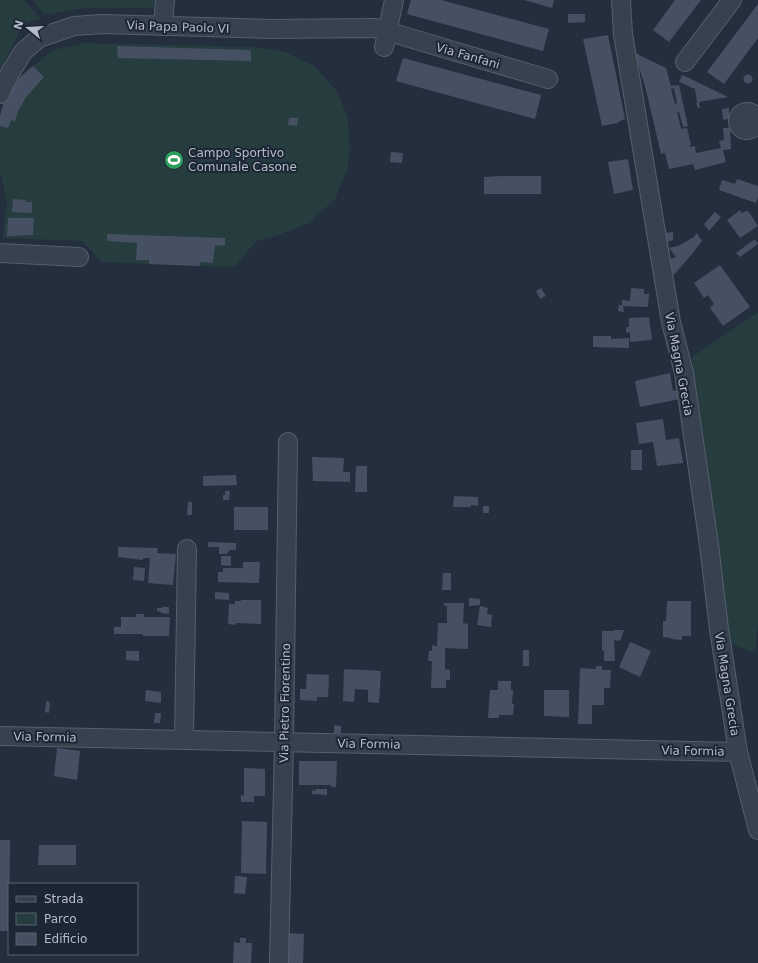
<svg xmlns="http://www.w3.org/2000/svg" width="758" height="963" viewBox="0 0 758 963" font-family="'DejaVu Sans',sans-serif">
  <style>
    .green { fill: #263c3f }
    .building { fill: #455162; fill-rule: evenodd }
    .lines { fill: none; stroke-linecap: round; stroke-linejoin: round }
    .minor-casing { stroke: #565f6c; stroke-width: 20 }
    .minor { stroke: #38414e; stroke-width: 18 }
    .labels { text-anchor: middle; stroke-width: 4; stroke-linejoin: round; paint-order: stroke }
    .street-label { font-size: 12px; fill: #b4bcc9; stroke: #1d2633 }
    .poi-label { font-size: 12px; fill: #b4bcc9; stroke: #1d2633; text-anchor: start }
  </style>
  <rect width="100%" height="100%" fill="#242f3e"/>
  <path class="green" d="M 0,0 L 24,0 L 41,19 L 24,23 L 0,71 Z
    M 32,0 L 154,0 L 154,8 L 84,8 L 45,15 Z
    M 84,43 L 253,47 L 285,52 L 314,66 L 337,91 L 348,118 L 350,151 L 347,170 L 335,199 L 309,223 L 278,235 L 256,241 L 235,267 L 102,262 L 82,241 L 3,238 L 7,202 L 0,172 L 0,116 L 3,105 L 20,77 L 43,58 L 53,50 Z
    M 758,312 L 758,622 L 755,653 L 725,641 L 694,410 L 692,357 Z"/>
  <path class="building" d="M 411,0 L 441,0 L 549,29 L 543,51 L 407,14 Z
    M 524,0 L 554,0 L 552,8 Z
    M 675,0 L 701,0 L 669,42 L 653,30 Z
    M 758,4 L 758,38 L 724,84 L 707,72 Z
    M 568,14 L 585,14 L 585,22 L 568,23 Z
    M 608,35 L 625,119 L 618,122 L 618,123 L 602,126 L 583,39 Z
    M 117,46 L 249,50 L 251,51 L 251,61 L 118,58 Z
    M 635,53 L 666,68 L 671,86 L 679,85 L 688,126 L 683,127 L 679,112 L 677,111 L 681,129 L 687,128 L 691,145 L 689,146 L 689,147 L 695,146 L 696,153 L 721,148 L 719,141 L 724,140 L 723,128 L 730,128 L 731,149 L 723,150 L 726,162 L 695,170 L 693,164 L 669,169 L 665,153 L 661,154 L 646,90 ZM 674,88 L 677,103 L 675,104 L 671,89 Z
    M 403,58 L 541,95 L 535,119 L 396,81 Z
    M 33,66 L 44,77 L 26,97 L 18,111 L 15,121 L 11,120 L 8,128 L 0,126 L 0,116 L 3,105 L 11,90 L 20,77 Z
    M743.5 79a4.5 4.5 0 1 1 9 0a4.5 4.5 0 1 1-9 0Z
    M 682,75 L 687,77 L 728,97 L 699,102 L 700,108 L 698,108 L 696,103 L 697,102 L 695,89 L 679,82 Z
    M 729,108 L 729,119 L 723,120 L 722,109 Z
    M 289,118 L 298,118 L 297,126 L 288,125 Z
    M 391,152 L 403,153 L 402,163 L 390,162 Z
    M 628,159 L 633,190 L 614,194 L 608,162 Z
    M 502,176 L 541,176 L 541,194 L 484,194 L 484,177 Z
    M 737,179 L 758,186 L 758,196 L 756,203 L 719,190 L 722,180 L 735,184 Z
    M 13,199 L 26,200 L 25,202 L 32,202 L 32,213 L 12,212 Z
    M 740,210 L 742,213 L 746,211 L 749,212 L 758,226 L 740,238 L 727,220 Z
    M 715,212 L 721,217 L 709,231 L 704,224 Z
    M 8,218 L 34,218 L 33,235 L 7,236 Z
    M 673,232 L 673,240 L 666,242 L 664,233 Z
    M 697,233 L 702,241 L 692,254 L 674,275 L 668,260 L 676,257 L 669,248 L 678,246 L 694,237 Z
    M 107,234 L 225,238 L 225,246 L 215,245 L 213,263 L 200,262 L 200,266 L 149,264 L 149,260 L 136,260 L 137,243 L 107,241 Z
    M 755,239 L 758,244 L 740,257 L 736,253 Z
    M 720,265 L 750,307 L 723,326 L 710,308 L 714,304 L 708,295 L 704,298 L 694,283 Z
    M 541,288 L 546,296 L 540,299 L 536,291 Z
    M 631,288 L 644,289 L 644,294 L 649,294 L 648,307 L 623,306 L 624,312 L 618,311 L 619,305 L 622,305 L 622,300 L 630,301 Z
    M 649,317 L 652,340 L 630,342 L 630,332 L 626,333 L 626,327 L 629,327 L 629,318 Z
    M 593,336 L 611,336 L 611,339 L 629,338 L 629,348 L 593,347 Z
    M 670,373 L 673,391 L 678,390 L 680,399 L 640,407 L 635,381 Z
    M 663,419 L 666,440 L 679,438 L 683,463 L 657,466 L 653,442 L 639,444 L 636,423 Z
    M 631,450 L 642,450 L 642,470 L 631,470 Z
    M 312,457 L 344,458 L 343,472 L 350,472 L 350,482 L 313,481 Z
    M 356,466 L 367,466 L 367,492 L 355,492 Z
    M 236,475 L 237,485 L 203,486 L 203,476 Z
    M 225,491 L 230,491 L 229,500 L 223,500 L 223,495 L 225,495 Z
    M 454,496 L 478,497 L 478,506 L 471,505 L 471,507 L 453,507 Z
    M 188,502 L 192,502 L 192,515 L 187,515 Z
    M 483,506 L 489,506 L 489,513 L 483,513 Z
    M 234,507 L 268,507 L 268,530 L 234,530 Z
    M 208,542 L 236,543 L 236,550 L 230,550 L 227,554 L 219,554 L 219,547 L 208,547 Z
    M 118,547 L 158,548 L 157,553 L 176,554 L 173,585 L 148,583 L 150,558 L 143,558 L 143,560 L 118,557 Z
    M 221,556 L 231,556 L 231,566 L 221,565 Z
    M 243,562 L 260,562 L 259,583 L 218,582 L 218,572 L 223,572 L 223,568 L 243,568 Z
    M 134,567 L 145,568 L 144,581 L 133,580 Z
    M 443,573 L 451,573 L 451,590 L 442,590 Z
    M 215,592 L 229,593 L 229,600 L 215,599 Z
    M 469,598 L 480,599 L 480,605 L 469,606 Z
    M 241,600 L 261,600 L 261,624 L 236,623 L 236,625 L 228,624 L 229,604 L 235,604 L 235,601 L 241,601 Z
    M 667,601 L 691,601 L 691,636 L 682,636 L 682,640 L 671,639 L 671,638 L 663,637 L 663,621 L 666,621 Z
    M 444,603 L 464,603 L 463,623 L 468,624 L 468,649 L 445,648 L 445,669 L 450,670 L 450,680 L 446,680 L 446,688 L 431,688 L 432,661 L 428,661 L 429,651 L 432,651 L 432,645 L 436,646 L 437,647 L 438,623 L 447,623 L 447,606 L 444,606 Z
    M 480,606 L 488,608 L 487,614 L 492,615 L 491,627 L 477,625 Z
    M 162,607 L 169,607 L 169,614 L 161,613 L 161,612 L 157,611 L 157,608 L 162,608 Z
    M 136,614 L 144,614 L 144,617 L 170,617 L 169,636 L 143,636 L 143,634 L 114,634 L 114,627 L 121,627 L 121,617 L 136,617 Z
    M 614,630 L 624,630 L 620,641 L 614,640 L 615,661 L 604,661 L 604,651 L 602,651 L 602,631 L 614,631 Z
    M 630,642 L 651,651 L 640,677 L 619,667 Z
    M 523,650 L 529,650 L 529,666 L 523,666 Z
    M 126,651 L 139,651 L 139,661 L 126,660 Z
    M 596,666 L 602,666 L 602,670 L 611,670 L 610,688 L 604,688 L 604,705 L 592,705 L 592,724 L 578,724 L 580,668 L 596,669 Z
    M 344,669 L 381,671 L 379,703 L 368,702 L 368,690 L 355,689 L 354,702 L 343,701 Z
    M 307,674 L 329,675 L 328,697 L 317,697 L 317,701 L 300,700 L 300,689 L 306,689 Z
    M 498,681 L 511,681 L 511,690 L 513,690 L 512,704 L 514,704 L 513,715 L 499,715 L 499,718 L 488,718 L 490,690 L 498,690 Z
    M 146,690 L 161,692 L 161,703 L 145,701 Z
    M 544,690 L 569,690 L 569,717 L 544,716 Z
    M 48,701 L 49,702 L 50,704 L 49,713 L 45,712 L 46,702 Z
    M 155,713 L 161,713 L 160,723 L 154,723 Z
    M 334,725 L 341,726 L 341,733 L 334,733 Z
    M 57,748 L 80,751 L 77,780 L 54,776 Z
    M 299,761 L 337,761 L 336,787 L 331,787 L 331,785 L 299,785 Z
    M 244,768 L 265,769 L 265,796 L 254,796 L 254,802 L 241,802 L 241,795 L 244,796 Z
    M 315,789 L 327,789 L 327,795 L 312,794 L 312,790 L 316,791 Z
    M 242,821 L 267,822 L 266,874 L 241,873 Z
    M 0,840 L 10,840 L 10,842 L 9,931 L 0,931 Z
    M 39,845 L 76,845 L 76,865 L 38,865 Z
    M 235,876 L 247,877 L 245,894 L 234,893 Z
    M 283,933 L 304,934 L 303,963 L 283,963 Z
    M 240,938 L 246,938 L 246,943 L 252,943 L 251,963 L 233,963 L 234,942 L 240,943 Z"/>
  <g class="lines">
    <g class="minor-casing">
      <path id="minor" d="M 621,0 L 623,34 L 671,322 L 684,373 L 709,545 L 719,629 L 738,752 L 758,830
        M 163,26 L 165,0
        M 384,47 L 394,0
        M 685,62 L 732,0
        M 0,94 L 10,73 L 23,52 L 39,38 L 74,26 L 102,24 L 270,29 L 376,28 L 548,79
        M738 121a9 9 0 1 1 18 0a9 9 0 1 1-18 0Z
        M 0,253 L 79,257
        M 0,736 L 738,752
        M 184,740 L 187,549
        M 279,963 L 284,742 L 288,442"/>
    </g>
    <use href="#minor" class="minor"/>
  </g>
  <defs>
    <g id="stadium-disc" transform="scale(1)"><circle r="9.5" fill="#2e9e5b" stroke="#1d2633"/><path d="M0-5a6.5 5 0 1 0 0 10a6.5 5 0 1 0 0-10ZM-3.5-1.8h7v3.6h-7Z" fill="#fff"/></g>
  </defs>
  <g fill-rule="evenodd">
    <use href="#stadium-disc" x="174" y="160"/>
  </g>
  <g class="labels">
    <g class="street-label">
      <text transform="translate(178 27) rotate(2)" y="4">Via Papa Paolo VI</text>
      <text transform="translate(468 56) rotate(16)" y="4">Via Fanfani</text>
      <text transform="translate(679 364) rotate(79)" y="4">Via Magna Grecia</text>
      <text transform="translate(727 684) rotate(81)" y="4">Via Magna Grecia</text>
      <text transform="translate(285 703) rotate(-89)" y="4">Via Pietro Fiorentino</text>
      <text transform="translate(45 737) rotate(1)" y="4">Via Formia</text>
      <text transform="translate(369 744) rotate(1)" y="4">Via Formia</text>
      <text transform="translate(693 751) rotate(1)" y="4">Via Formia</text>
    </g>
    <g class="poi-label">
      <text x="188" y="157">Campo Sportivo<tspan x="188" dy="14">Comunale Casone</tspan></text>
    </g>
  </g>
  <rect x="8" y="883" width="130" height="72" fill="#1d2633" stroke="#59626f"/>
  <rect x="16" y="896" width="20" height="6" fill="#38414e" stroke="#59626f"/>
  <text x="44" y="903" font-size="12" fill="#b4bcc9">Strada</text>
  <rect x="16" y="913" width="20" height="12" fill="#263c3f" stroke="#59626f"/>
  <text x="44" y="923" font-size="12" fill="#b4bcc9">Parco</text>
  <rect x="16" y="933" width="20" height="12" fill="#455162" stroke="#59626f"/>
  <text x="44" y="943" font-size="12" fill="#b4bcc9">Edificio</text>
  <g transform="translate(28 28) rotate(288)" stroke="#1d2633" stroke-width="3" paint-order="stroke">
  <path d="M0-3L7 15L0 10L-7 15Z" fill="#b4bcc9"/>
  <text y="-6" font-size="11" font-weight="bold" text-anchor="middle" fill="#b4bcc9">N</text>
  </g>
</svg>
